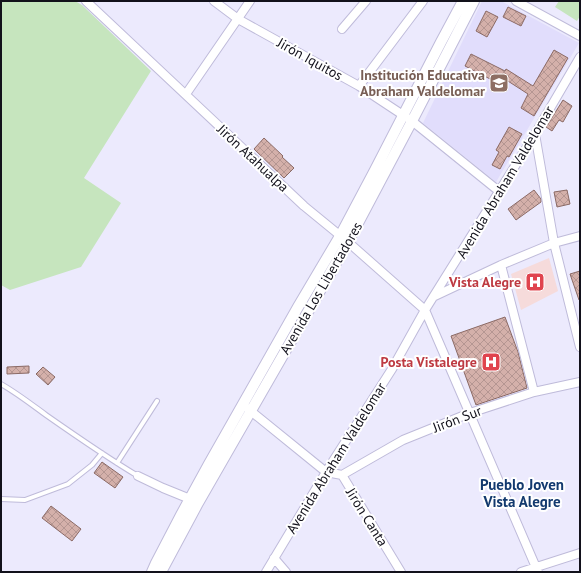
<svg xmlns="http://www.w3.org/2000/svg" width="581" height="573" viewBox="0 0 581 573" font-family="'PT Sans',sans-serif">
  <style>
    .built { fill: #e1ddfc }
    .industrial { fill: #f6dbdb }
    .pitch { fill: #c6e5be }
    .building { fill: url(#building-cross-hatch); stroke: #8b6a65 }
    .lines { fill: none; stroke-linecap: round; stroke-linejoin: round }
    .service-casing { stroke: #bfbbda; stroke-width: 6 }
    .minor-casing { stroke: #bfbbda; stroke-width: 10 }
    .tertiary-casing { stroke: #bfbbda; stroke-width: 12 }
    .service { stroke: #fff; stroke-width: 4 }
    .minor { stroke: #fff; stroke-width: 8 }
    .tertiary { stroke: #fff; stroke-width: 10 }
    .labels { text-anchor: middle; stroke-width: 4; stroke-linejoin: round; paint-order: stroke }
    .street-label { font-size: 14px; fill: #12111b; stroke: #fff }
    .education-label { font-size: 14px; font-weight: bold; fill: #785e54; stroke: #fff; text-anchor: end }
    .health-label { font-size: 14px; font-weight: bold; fill: #be3a42; stroke: #fff; text-anchor: end }
    .neighbourhood-label { font-size: 15px; font-weight: bold; fill: #133a6e; stroke: #fff }
  </style>
  <defs>
    <pattern id="building-cross-hatch" width="8" height="8" patternUnits="userSpaceOnUse"><rect width="8" height="8" fill="#d4b0aa"/><path d="M0 0l8 8M0 8l8-8" fill="none" stroke="#b59692"/></pattern>
  </defs>
  <rect width="100%" height="100%" fill="#eceafd"/>
  <path class="built" d="M 482,1 L 501,1 L 579,43 L 496,182 L 423,123 Z"/>
  <path class="industrial" d="M 549,258 L 558,291 L 521,310 L 511,274 Z"/>
  <path class="pitch" d="M 1,1 L 75,1 L 82,5 L 151,71 L 84,178 L 121,203 L 81,267 L 10,290 L 1,285 Z
    M 559,1 L 580,1 L 580,16 L 577,21 L 555,7 Z"/>
  <path class="building" d="M 508,7 L 526,16 L 521,26 L 503,17 Z
    M 486,11 L 498,17 L 487,37 L 476,31 Z
    M 554,50 L 568,58 L 534,116 L 521,108 L 528,94 L 497,74 L 494,81 L 465,66 L 471,54 L 505,71 L 506,69 L 533,86 Z
    M 563,100 L 572,106 L 563,122 L 559,120 L 552,131 L 546,127 Z
    M 509,127 L 522,134 L 509,157 L 507,156 L 500,169 L 492,165 L 499,152 L 496,150 Z
    M 264,138 L 283,156 L 282,157 L 294,168 L 284,178 L 254,149 Z
    M 534,190 L 541,199 L 541,202 L 516,220 L 508,209 Z
    M 567,190 L 570,204 L 557,207 L 554,192 Z
    M 580,271 L 580,300 L 579,300 L 570,274 Z
    M 505,317 L 518,352 L 527,388 L 476,405 L 451,336 Z
    M 29,366 L 29,373 L 7,374 L 7,367 Z
    M 43,367 L 55,377 L 48,385 L 36,374 Z
    M 102,462 L 123,477 L 115,488 L 94,473 Z
    M 51,506 L 81,529 L 72,541 L 42,518 Z"/>
  <g class="lines">
    <g class="service-casing">
      <path id="service" d="M 1,384 C 17,393 31,404 46,415 C 76,436 106,457 138,476
        M 117,463 L 157,401
        M 1,499 L 25,500 L 68,484 L 92,465 L 102,453"/>
    </g>
    <g class="minor-casing">
      <path id="minor" d="M 86,1 L 304,206 L 348,242 L 425,310 L 538,572
        M 214,1 L 238,19 L 359,86 L 412,121 L 500,192
        M 516,1 L 580,36
        M 342,29 L 366,1
        M 359,86 L 423,1
        M 186,94 L 250,1
        M 535,134 L 554,243 L 580,347
        M 501,265 L 534,392
        M 435,296 L 501,265 L 554,243 L 580,236
        M 247,408 L 326,472 L 342,475 L 401,572
        M 342,475 L 403,440 L 470,413 L 534,392 L 580,382
        M 138,476 L 163,488 L 195,501
        M 274,558 L 286,572
        M 266,572 L 326,472 L 392,369 L 425,310 L 535,134 L 580,57
        M 521,572 L 580,553"/>
    </g>
    <g class="tertiary-casing">
      <path id="tertiary" d="M 152,572 L 156,563 L 181,515 L 209,464 L 298,307 L 340,236 L 375,170 L 441,42 L 463,1
        M 161,572 L 198,503 L 348,242 L 412,121 L 474,1"/>
    </g>
    <use href="#service" class="service"/>
    <use href="#minor" class="minor"/>
    <use href="#tertiary" class="tertiary"/>
  </g>
  <defs>
    <g id="school-square" transform="scale(1)"><rect x="-9" y="-9" width="18" height="18" rx="4" fill="#8d6e63" stroke="#fff"/><path d="M0-5L7-2L0 1L-7-2ZM-4 1L0 2.5L4 1V4Q0 6-4 4Z" fill="#fff"/></g>
    <g id="hospital-square" transform="scale(1)"><rect x="-9" y="-9" width="18" height="18" rx="4" fill="#e0444e" stroke="#fff"/><path d="M-5-5h3v3.5h4V-5h3V5h-3V1.5h-4V5h-3Z" fill="#fff"/></g>
  </defs>
  <g fill-rule="evenodd">
    <use href="#school-square" x="499" y="83"/>
    <use href="#hospital-square" x="535" y="282"/>
    <use href="#hospital-square" x="491" y="362"/>
  </g>
  <g class="labels">
    <g class="street-label">
      <text transform="translate(310 59) rotate(29)" y="5">Jirón Iquitos</text>
      <text transform="translate(253 158) rotate(43)" y="5">Jirón Atahualpa</text>
      <text transform="translate(505 182) rotate(-59)" y="5">Avenida Abraham Valdelomar</text>
      <text transform="translate(321 288) rotate(-60)" y="5">Avenida Los Libertadores</text>
      <text transform="translate(457 419) rotate(-21)" y="5">Jirón Sur</text>
      <text transform="translate(336 458) rotate(-58)" y="5">Avenida Abraham Valdelomar</text>
      <text transform="translate(367 517) rotate(58)" y="5">Jirón Canta</text>
    </g>
    <g class="education-label">
      <text x="485" y="80">Institución Educativa<tspan x="485" dy="16">Abraham Valdelomar</tspan></text>
    </g>
    <g class="health-label">
      <text x="521" y="287">Vista Alegre</text>
      <text x="477" y="367">Posta Vistalegre</text>
    </g>
    <g class="neighbourhood-label">
      <text x="522" y="490">Pueblo Joven<tspan x="522" dy="17">Vista Alegre</tspan></text>
    </g>
  </g>
  <rect width="581" height="573" fill="none" stroke="#12111b" stroke-width="4"/>
</svg>
